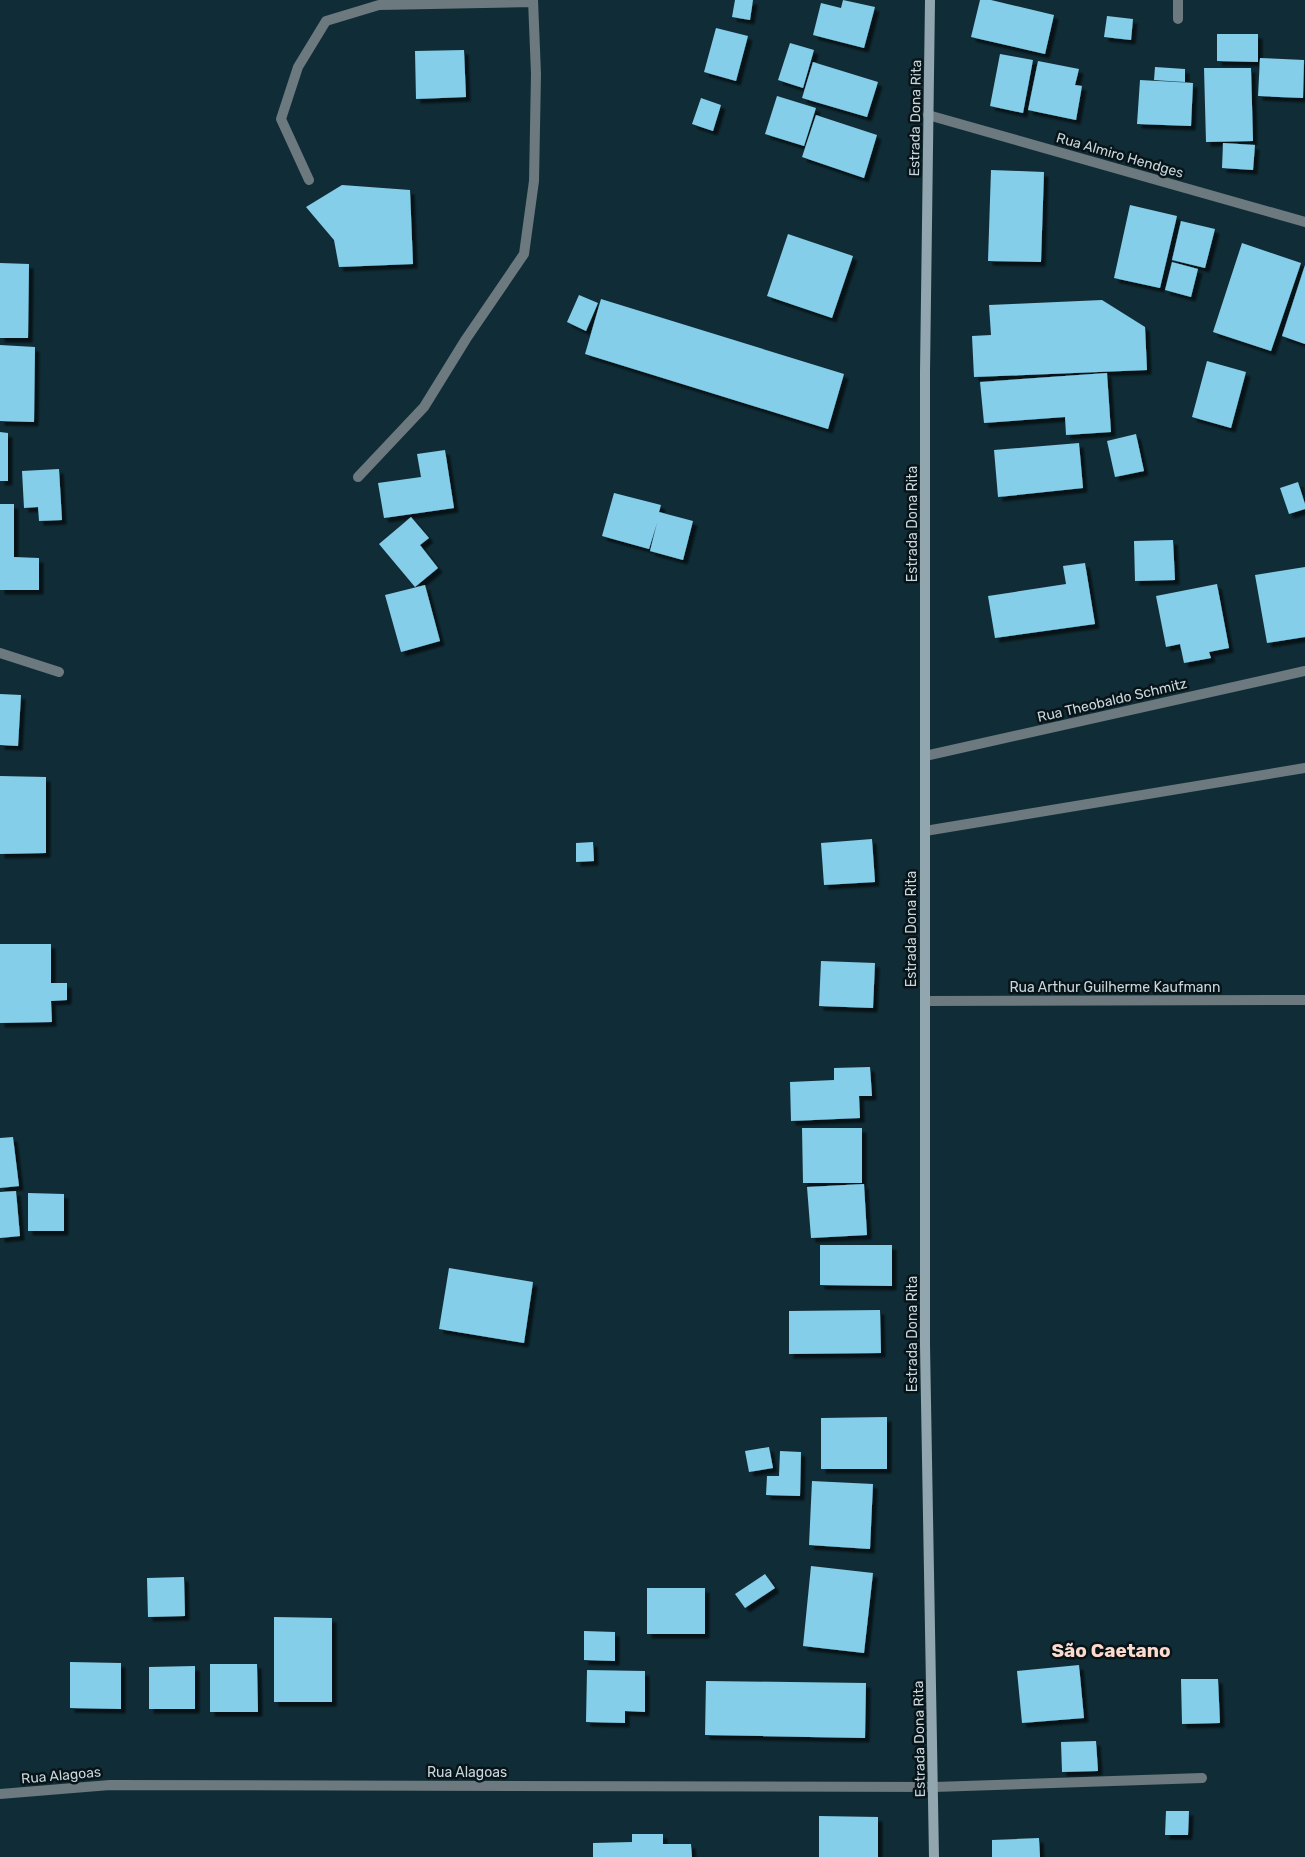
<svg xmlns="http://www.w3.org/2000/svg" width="1305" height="1857" viewBox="0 0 1305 1857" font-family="Rubik,sans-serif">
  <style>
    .building { fill: #84cee9; filter: url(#shadow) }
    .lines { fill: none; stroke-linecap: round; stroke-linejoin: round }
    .service { stroke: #6c797e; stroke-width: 10 }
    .minor { stroke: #6c797e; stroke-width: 10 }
    .secondary { stroke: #91a6ae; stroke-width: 10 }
    .labels { text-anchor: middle; stroke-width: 5; stroke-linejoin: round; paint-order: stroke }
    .street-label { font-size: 14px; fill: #c7d7de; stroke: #081418 }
    .district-label { font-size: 19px; font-weight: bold; fill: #fbdbce; stroke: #081418 }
  </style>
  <defs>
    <filter id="shadow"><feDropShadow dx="4.5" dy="4.5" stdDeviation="1" flood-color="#0009"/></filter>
  </defs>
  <rect width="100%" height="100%" fill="#102d37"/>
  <path class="building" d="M 735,0 L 753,0 L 750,20 L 732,17 Z
    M 843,0 L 875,7 L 864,48 L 813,35 L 821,3 L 841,8 Z
    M 980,0 L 991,0 L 1054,15 L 1045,54 L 971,37 Z
    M 1107,16 L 1133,19 L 1131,40 L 1104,37 Z
    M 716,28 L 748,36 L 736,81 L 704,72 Z
    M 1217,34 L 1258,34 L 1258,62 L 1217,61 Z
    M 790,43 L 814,50 L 803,88 L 778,80 Z
    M 464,50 L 466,97 L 416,99 L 415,51 Z
    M 1000,54 L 1033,60 L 1023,113 L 990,106 Z
    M 1260,58 L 1304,60 L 1303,98 L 1258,96 Z
    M 1038,61 L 1079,69 L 1075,85 L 1082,86 L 1076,120 L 1028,110 Z
    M 813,62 L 878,82 L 867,117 L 802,98 Z
    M 1155,67 L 1185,69 L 1185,82 L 1154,80 Z
    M 1204,68 L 1251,68 L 1253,141 L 1206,142 Z
    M 1140,80 L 1193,83 L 1191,126 L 1137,124 Z
    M 777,96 L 816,108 L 804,146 L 765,134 Z
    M 701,98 L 721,105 L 713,131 L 692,124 Z
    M 816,115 L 877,135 L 864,178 L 802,157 Z
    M 1223,143 L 1255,145 L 1253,170 L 1222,168 Z
    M 991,170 L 1044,172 L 1041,262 L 988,261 Z
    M 342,185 L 410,190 L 413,264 L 339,267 L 334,240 L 306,207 Z
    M 1130,205 L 1177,216 L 1160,288 L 1114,278 Z
    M 1181,221 L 1215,229 L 1205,268 L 1172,260 Z
    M 788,234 L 853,256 L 832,318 L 767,296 Z
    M 1242,243 L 1301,263 L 1271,351 L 1213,332 Z
    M 1172,262 L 1198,269 L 1191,297 L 1165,290 Z
    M 0,263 L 29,264 L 28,338 L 0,338 Z
    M 1305,265 L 1305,344 L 1282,336 Z
    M 579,295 L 598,303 L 586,331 L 567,322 Z
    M 601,299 L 844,374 L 828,429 L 585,354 Z
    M 1102,300 L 1145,327 L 1147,370 L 974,377 L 972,336 L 991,335 L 989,305 Z
    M 0,345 L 35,347 L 34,422 L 0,421 Z
    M 1207,361 L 1246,372 L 1231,428 L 1192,417 Z
    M 1107,373 L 1111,432 L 1066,435 L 1065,417 L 984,423 L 980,382 Z
    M 0,432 L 8,433 L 8,481 L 0,481 Z
    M 1136,434 L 1144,471 L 1115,477 L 1107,441 Z
    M 1079,443 L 1083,488 L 998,497 L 994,450 Z
    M 445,450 L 454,508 L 384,518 L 378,483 L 421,477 L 417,454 Z
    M 59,469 L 62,520 L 39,521 L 38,507 L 24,508 L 22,471 Z
    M 1298,482 L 1305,504 L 1305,509 L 1289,514 L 1280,488 Z
    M 614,493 L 661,505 L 659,512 L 693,521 L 683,560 L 650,551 L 657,523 L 649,549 L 602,536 Z
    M 0,504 L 14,504 L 14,557 L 39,558 L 39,590 L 0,590 Z
    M 411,517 L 429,538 L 420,545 L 438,568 L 415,587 L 379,544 Z
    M 1173,540 L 1175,580 L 1135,581 L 1134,541 Z
    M 1085,563 L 1095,624 L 995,638 L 988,596 L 1066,584 L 1063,566 Z
    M 1305,567 L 1305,637 L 1267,643 L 1255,575 Z
    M 1217,584 L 1229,648 L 1209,652 L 1211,658 L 1184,663 L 1180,644 L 1166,647 L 1156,596 Z
    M 425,585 L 440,641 L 401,652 L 385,595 Z
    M 0,694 L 21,695 L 18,746 L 0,745 Z
    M 0,776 L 46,777 L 46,853 L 0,854 Z
    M 872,839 L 875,882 L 824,885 L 821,843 Z
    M 593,842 L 594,861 L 576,862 L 576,843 Z
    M 0,944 L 51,944 L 51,983 L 67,983 L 67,1000 L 51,1001 L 52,1022 L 0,1023 Z
    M 821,961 L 875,963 L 873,1008 L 819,1006 Z
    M 870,1067 L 872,1096 L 859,1096 L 860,1118 L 791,1121 L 790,1082 L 834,1080 L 834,1068 Z
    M 802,1128 L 862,1128 L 862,1183 L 803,1183 Z
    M 13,1137 L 19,1186 L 0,1188 L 0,1138 Z
    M 864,1184 L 867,1235 L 811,1238 L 807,1187 Z
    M 16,1191 L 20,1236 L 0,1238 L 0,1192 Z
    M 28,1193 L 64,1194 L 64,1231 L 28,1231 Z
    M 820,1245 L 892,1245 L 892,1286 L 820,1285 Z
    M 449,1268 L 533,1282 L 524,1343 L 439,1329 Z
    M 880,1310 L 881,1353 L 789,1354 L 789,1311 Z
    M 887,1417 L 887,1469 L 821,1469 L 821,1418 Z
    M 769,1447 L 773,1468 L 749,1472 L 745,1451 Z
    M 780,1451 L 801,1452 L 800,1496 L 766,1495 L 767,1476 L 779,1476 Z
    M 812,1481 L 873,1484 L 870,1549 L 809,1545 Z
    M 811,1566 L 873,1573 L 864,1653 L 803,1646 Z
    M 765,1574 L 775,1588 L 745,1608 L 735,1594 Z
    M 184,1577 L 185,1616 L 148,1617 L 147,1578 Z
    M 647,1588 L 705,1588 L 705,1634 L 647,1634 Z
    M 274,1617 L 332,1618 L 332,1702 L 274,1702 Z
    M 584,1631 L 615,1632 L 615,1661 L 584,1660 Z
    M 70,1662 L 121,1663 L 121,1709 L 70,1708 Z
    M 210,1664 L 257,1664 L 258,1712 L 210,1712 Z
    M 1079,1665 L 1084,1718 L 1022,1723 L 1017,1671 Z
    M 195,1666 L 195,1709 L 149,1709 L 149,1667 Z
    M 587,1670 L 645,1671 L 645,1712 L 625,1711 L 625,1723 L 586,1722 Z
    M 1181,1679 L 1218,1679 L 1220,1723 L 1182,1724 Z
    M 706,1681 L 866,1683 L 865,1738 L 705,1735 Z
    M 1096,1741 L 1098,1771 L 1062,1772 L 1061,1742 Z
    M 1166,1811 L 1189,1811 L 1188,1835 L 1165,1835 Z
    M 819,1816 L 878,1817 L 878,1857 L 819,1857 Z
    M 632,1834 L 663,1834 L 663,1844 L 691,1844 L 692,1857 L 593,1857 L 593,1843 L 632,1842 Z
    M 1039,1838 L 1040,1857 L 992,1857 L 992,1840 Z"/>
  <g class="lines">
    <path class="service" d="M 1178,0 L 1178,19
      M 309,180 L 281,119 L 298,67 L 326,21 L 379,5 L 533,2
      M 358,477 L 424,407 L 466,339 L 524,254 L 534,181 L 536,74 L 533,0
      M 925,831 L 1305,768
      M 934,1787 L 1202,1778"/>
    <path class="minor" d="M 928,115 L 1305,222
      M 0,653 L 59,672
      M 925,756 L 1305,671
      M 925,1001 L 1305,1000
      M 0,1794 L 110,1785 L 934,1787"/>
    <path class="secondary" d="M 930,0 L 925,372 L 925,1345 L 934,1857"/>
  </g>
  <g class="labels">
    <g class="street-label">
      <text transform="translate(915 118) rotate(-89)" y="5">Estrada Dona Rita</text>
      <text transform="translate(1120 155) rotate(16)" y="5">Rua Almiro Hendges</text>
      <text transform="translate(912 524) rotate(-90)" y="5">Estrada Dona Rita</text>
      <text transform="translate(1112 700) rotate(-13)" y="5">Rua Theobaldo Schmitz</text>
      <text transform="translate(911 929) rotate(-90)" y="5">Estrada Dona Rita</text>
      <text x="1115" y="992">Rua Arthur Guilherme Kaufmann</text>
      <text transform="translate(912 1334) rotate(-90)" y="5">Estrada Dona Rita</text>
      <text transform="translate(919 1739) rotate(-91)" y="5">Estrada Dona Rita</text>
      <text x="467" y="1777">Rua Alagoas</text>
      <text transform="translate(61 1775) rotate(-5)" y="5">Rua Alagoas</text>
    </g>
    <g class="district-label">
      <text x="1111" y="1657">São Caetano</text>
    </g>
  </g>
</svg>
